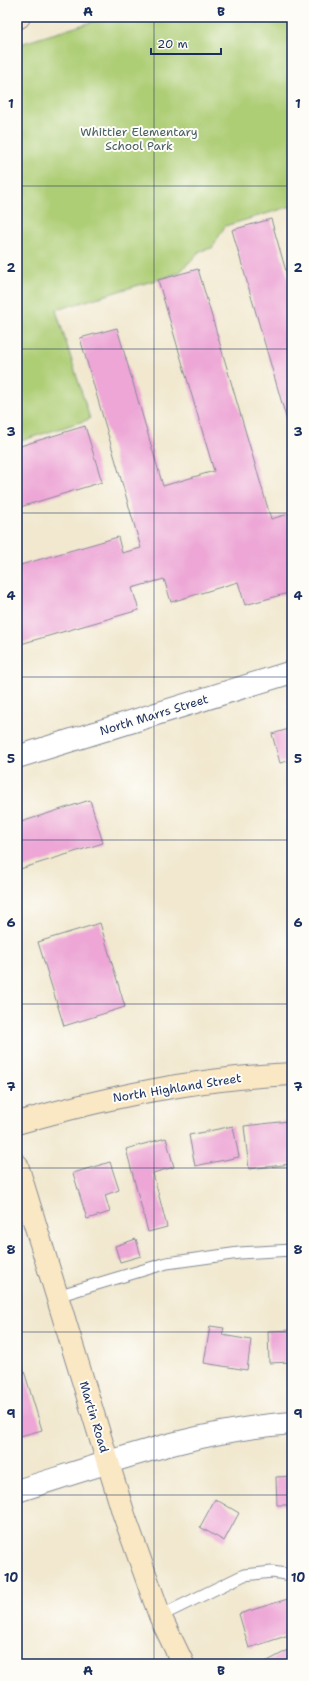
<svg xmlns="http://www.w3.org/2000/svg" width="309" height="1681" viewBox="0 0 309 1681" font-family="'Shantell Sans',sans-serif">
  <style>
    .green { fill: #aece76; stroke: #647e6a }
    .building { fill: #eda6d6 }
    .lines { fill: none; stroke-linecap: round; stroke-linejoin: round }
    .lane-casing { stroke: #868c96; stroke-width: 13 }
    .street-casing { stroke: #868c96; stroke-width: 24 }
    .secondary-casing { stroke: #868c96; stroke-width: 24 }
    .lane { stroke: #fff; stroke-width: 11 }
    .street { stroke: #fff; stroke-width: 22 }
    .secondary { stroke: #fae7c3; stroke-width: 22 }
    .grid { fill: none; stroke: #1b2f5e; stroke-width: 1; stroke-opacity: 0.55 }
    .labels { text-anchor: middle; stroke-width: 4; stroke-linejoin: round; paint-order: stroke }
    .park-label { font-size: 12px; fill: #475f65; stroke: #fdfcf7 }
    .street-label { font-size: 12px; fill: #1b2f5e; stroke: #fdfcf7 }
    .neatline { fill: none; stroke: #1b2f5e; stroke-width: 1.5 }
    .grid-label { font-size: 13px; text-anchor: middle; font-weight: bold; fill: #1b2f5e }
  </style>
  <rect width="100%" height="100%" fill="#fdfcf7"/>
  <filter id="ink" filterUnits="userSpaceOnUse"><feTurbulence type="fractalNoise" baseFrequency=".025" numOctaves="2"/><feDisplacementMap in="SourceGraphic" scale="8" xChannelSelector="R" yChannelSelector="G"/><feConvolveMatrix kernelMatrix="1 2 1 2 8 2 1 2 1" color-interpolation-filters="sRGB"/></filter>
  <filter id="wash" filterUnits="userSpaceOnUse"><feTurbulence type="fractalNoise" baseFrequency=".012" numOctaves="4" result="noise"/><feDisplacementMap in="SourceGraphic" scale="16" xChannelSelector="R" yChannelSelector="G"/><feGaussianBlur stdDeviation="0.9" result="paint"/><feColorMatrix in="noise" values="0 0 0 0 0 0 0 0 0 0 0 0 0 0 0 0 0 1.4 0 .05"/><feComposite in="paint" operator="in"/></filter>
  <g filter="url(#wash)">
    <rect width="100%" height="100%" fill="#f1e8cf"/>
    <path class="green" d="M 108,17 L 292,17 L 292,206 L 225,226 L 212,248 L 200,251 L 179,273 L 56,310 L 90,419 L 17,442 L 17,45 Z"/>
    <g id="blocks">
      <path class="building" d="M 271,219 L 292,292 L 292,438 L 232,230 Z
        M 198,269 L 271,519 L 292,513 L 292,592 L 245,605 L 238,582 L 171,602 L 164,579 L 132,588 L 139,610 L 17,645 L 17,566 L 118,537 L 122,553 L 141,548 L 80,338 L 117,328 L 163,486 L 214,471 L 158,280 Z
        M 85,426 L 102,482 L 17,508 L 17,447 Z
        M 292,728 L 292,760 L 280,763 L 272,734 Z
        M 90,800 L 103,843 L 17,870 L 17,810 L 21,822 Z
        M 100,923 L 125,1007 L 64,1026 L 38,942 Z
        M 289,1121 L 292,1164 L 249,1169 L 244,1126 Z
        M 233,1126 L 239,1157 L 195,1166 L 189,1135 Z
        M 166,1138 L 174,1167 L 153,1173 L 167,1227 L 148,1232 L 126,1149 Z
        M 110,1162 L 119,1190 L 105,1195 L 110,1212 L 87,1219 L 73,1173 Z
        M 136,1239 L 141,1256 L 120,1262 L 115,1246 Z
        M 210,1326 L 224,1328 L 222,1335 L 251,1340 L 247,1370 L 204,1363 Z
        M 292,1330 L 292,1362 L 269,1363 L 268,1331 Z
        M 17,1348 L 42,1430 L 17,1437 Z
        M 292,1476 L 292,1505 L 277,1505 L 276,1477 Z
        M 215,1499 L 239,1513 L 224,1541 L 200,1527 Z
        M 291,1598 L 292,1634 L 249,1648 L 239,1614 Z
        M 292,1648 L 292,1664 L 262,1664 Z"/>
    </g>
  </g>
  <g filter="url(#ink)">
    <use href="#blocks" fill-opacity="0" stroke="#868c96" stroke-width="1"/>
    <g class="lines">
      <g class="lane-casing">
        <path id="lane" d="M 57,1296 L 167,1263 L 239,1253 L 292,1250
          M 160,1616 L 244,1575 L 272,1572 L 292,1575"/>
      </g>
      <g class="street-casing">
        <path id="street" d="M 17,757 L 292,672
          M 17,1491 C 107,1463 198,1430 292,1423"/>
      </g>
      <g class="secondary-casing">
        <path id="secondary" d="M 17,18 L 19,17
          M 17,1123 C 108,1097 197,1078 292,1074
          M 17,1165 L 124,1515 L 160,1616 L 183,1664"/>
      </g>
      <use href="#lane" class="lane"/>
      <use href="#street" class="street"/>
      <use href="#secondary" class="secondary"/>
    </g>
  </g>
  <path class="grid" d="M 154,17 L 154,1664M 17,186 L 292,186M 17,349 L 292,349M 17,513 L 292,513M 17,677 L 292,677M 17,840 L 292,840M 17,1004 L 292,1004M 17,1168 L 292,1168M 17,1332 L 292,1332M 17,1495 L 292,1495"/>
  <g class="labels">
    <g class="park-label">
      <text x="139" y="136">Whittier Elementary<tspan x="139" dy="14">School Park</tspan></text>
    </g>
    <g class="street-label">
      <text transform="translate(154 715) rotate(-17)" y="4">North Marrs Street</text>
      <text transform="translate(177 1088) rotate(-9)" y="4">North Highland Street</text>
      <text transform="translate(94 1417) rotate(73)" y="4">Martin Road</text>
    </g>
  </g>
  <rect width="309" height="1681" fill="none" stroke="#fdfcf7" stroke-width="44"/>
  <path d="M151 48v6h70v-6" fill="none" stroke="#1b2f5e" stroke-width="2"/>
  <text x="157" y="48" font-size="12" fill="#1b2f5e" stroke="#fdfcf7" stroke-width="3" paint-order="stroke">20 m</text>
  <rect x="22" y="22" width="265" height="1637" class="neatline"/>
  <g class="grid-label">
    <text x="88" y="16">A</text>
    <text x="221" y="16">B</text>
    <text x="11" y="108">1</text>
    <text x="298" y="108">1</text>
    <text x="11" y="272">2</text>
    <text x="298" y="272">2</text>
    <text x="11" y="436">3</text>
    <text x="298" y="436">3</text>
    <text x="11" y="600">4</text>
    <text x="298" y="600">4</text>
    <text x="11" y="763">5</text>
    <text x="298" y="763">5</text>
    <text x="11" y="927">6</text>
    <text x="298" y="927">6</text>
    <text x="11" y="1091">7</text>
    <text x="298" y="1091">7</text>
    <text x="11" y="1254">8</text>
    <text x="298" y="1254">8</text>
    <text x="11" y="1418">9</text>
    <text x="298" y="1418">9</text>
    <text x="11" y="1582">10</text>
    <text x="298" y="1582">10</text>
    <text x="88" y="1675">A</text>
    <text x="221" y="1675">B</text>
  </g>
</svg>
